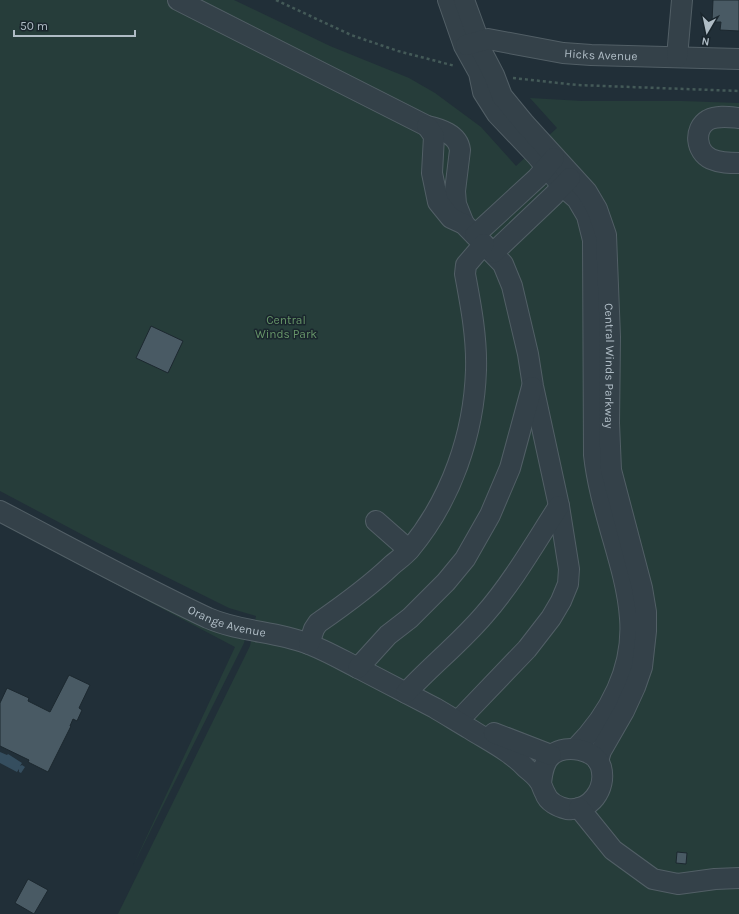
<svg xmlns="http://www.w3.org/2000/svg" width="739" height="914" viewBox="0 0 739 914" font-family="Karla,sans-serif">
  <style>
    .green { fill: #263d3a }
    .water { fill: #354e5f }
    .building { fill: #495a64; stroke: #1c282f }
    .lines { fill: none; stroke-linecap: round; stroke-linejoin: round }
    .minor-casing { stroke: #525f66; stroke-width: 22 }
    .path { stroke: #445a58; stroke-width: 2.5; stroke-dasharray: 3 3; stroke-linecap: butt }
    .minor { stroke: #344149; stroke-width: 20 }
    .labels { text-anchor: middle; stroke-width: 3; stroke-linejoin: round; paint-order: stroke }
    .street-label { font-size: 12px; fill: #afbcc5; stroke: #1a262d }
    .park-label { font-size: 12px; fill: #679669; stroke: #1a262d }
  </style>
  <rect width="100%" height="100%" fill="#212f38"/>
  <path class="green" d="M 0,0 L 234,0 L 330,46 L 409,78 L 435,93 L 481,127 L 516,166 L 557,128 L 530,98 L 582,101 L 682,101 L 739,103 L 739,914 L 118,914 L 250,646 L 256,616 L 229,608 L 98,543 L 0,491 Z
    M 0,522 L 229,635 L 245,639 L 244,643 L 133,866 L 235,647 L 0,523 Z"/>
  <path class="water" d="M 0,752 L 7,755 L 8,754 L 22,763 L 20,766 L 22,765 L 25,767 L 21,773 L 19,772 L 19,769 L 17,772 L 0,763 Z"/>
  <path class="building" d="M 713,0 L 739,0 L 739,31 L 720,30 L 721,22 L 712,22 Z
    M 151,326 L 183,341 L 168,373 L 136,358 Z
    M 69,675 L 90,685 L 79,708 L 82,710 L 77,721 L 73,719 L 70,726 L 71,726 L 48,772 L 28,762 L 29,760 L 0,746 L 0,703 L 7,688 L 29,698 L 28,701 L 50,712 Z
    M 677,852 L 687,853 L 686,864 L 676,863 Z
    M 28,879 L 48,890 L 34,914 L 15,903 Z"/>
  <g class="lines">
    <g class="minor-casing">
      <g id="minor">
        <path d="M 178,0 L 427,126 C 440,129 458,134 460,150 L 455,191 L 456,204 L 464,224"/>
        <path d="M 448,0 L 464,46 L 479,73 L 483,92 L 497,114 L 536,155 L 562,186 L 577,199 L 587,216 L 593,240 L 594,455 C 597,482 604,507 611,532 C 619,560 628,589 630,618 C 634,668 610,714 575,749"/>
        <path id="s1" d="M 464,0 L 479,41 L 481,50 L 494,75 L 502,96 L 525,124 L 587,192 L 597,209 L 606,235 L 610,337 L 609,423 L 611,470 L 642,588 L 646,612 L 646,631 L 642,667 L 635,687 L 624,711 L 601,751 L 598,761"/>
        <path id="s2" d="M 466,45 L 488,39 L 563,53 L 591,55 L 739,59"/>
        <path d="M 677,57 L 682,0"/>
        <path d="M 739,118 C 729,117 718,115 708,120 C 693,129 696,152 711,159 C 720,163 730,163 739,163"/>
        <path d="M 427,126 L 434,136 L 432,173 L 438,202 L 451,218 L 464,224 L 503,264 L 512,286 L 528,354 L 533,386 L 559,506 L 569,569 L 568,584 L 561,601 L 551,618 L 527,649 L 458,721"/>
        <path d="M 475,235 L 537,178 L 554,158"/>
        <path d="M 493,253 L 554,195 L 570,178"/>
        <path id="s3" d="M 0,511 C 69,547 138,585 208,618 C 240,632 274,631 306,643 C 325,650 342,660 360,669 C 385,682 410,695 435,708 C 447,715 458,722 470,729 C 489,741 510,751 526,768 C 531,772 537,777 540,782 C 542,785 543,790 545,793 C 548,802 558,807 567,809 C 590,812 607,789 601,767 C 596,749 566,744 553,754 C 544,760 542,773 541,783"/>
        <path d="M 376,521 L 409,550"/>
        <path d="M 309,644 L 314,629 L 318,623 C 344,605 369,587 392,565 C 398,560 405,555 410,549 C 451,500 474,434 476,370 C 477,338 471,306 465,274 L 466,265 L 484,244"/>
        <path d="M 358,668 L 388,635 L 410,618 L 446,582 L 465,559 L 490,515 L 510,468 L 532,387"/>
        <path d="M 406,693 C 431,666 460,643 484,615 C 513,582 535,543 559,506"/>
        <path d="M 494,733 L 551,755"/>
        <path d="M 579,808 L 613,850 L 653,879 L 678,884 L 715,879 L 739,878"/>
      </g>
    </g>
    <path class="path" d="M 276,0 L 351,35 L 398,51 L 455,66
      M 513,78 L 577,85 L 739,91"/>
    <use href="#minor" class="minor"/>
  </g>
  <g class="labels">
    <g class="street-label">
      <text dy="4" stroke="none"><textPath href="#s2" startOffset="137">Hicks Avenue</textPath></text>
      <text dy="4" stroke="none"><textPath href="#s1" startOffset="410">Central Winds Parkway</textPath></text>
      <text dy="4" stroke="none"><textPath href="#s3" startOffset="253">Orange Avenue</textPath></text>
    </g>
    <g class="park-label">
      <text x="286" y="324">Central<tspan x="286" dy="14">Winds Park</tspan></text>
    </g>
  </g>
  <g transform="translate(707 32) rotate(189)" stroke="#1a262d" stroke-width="3" paint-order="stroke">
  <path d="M0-3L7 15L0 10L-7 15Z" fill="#afbcc5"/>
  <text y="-6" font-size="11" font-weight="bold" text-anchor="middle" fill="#afbcc5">N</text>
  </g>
  <path d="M14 30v6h121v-6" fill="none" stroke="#afbcc5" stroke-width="2"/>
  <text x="20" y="30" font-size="12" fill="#afbcc5" stroke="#1a262d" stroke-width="3" paint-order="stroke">50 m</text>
</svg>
